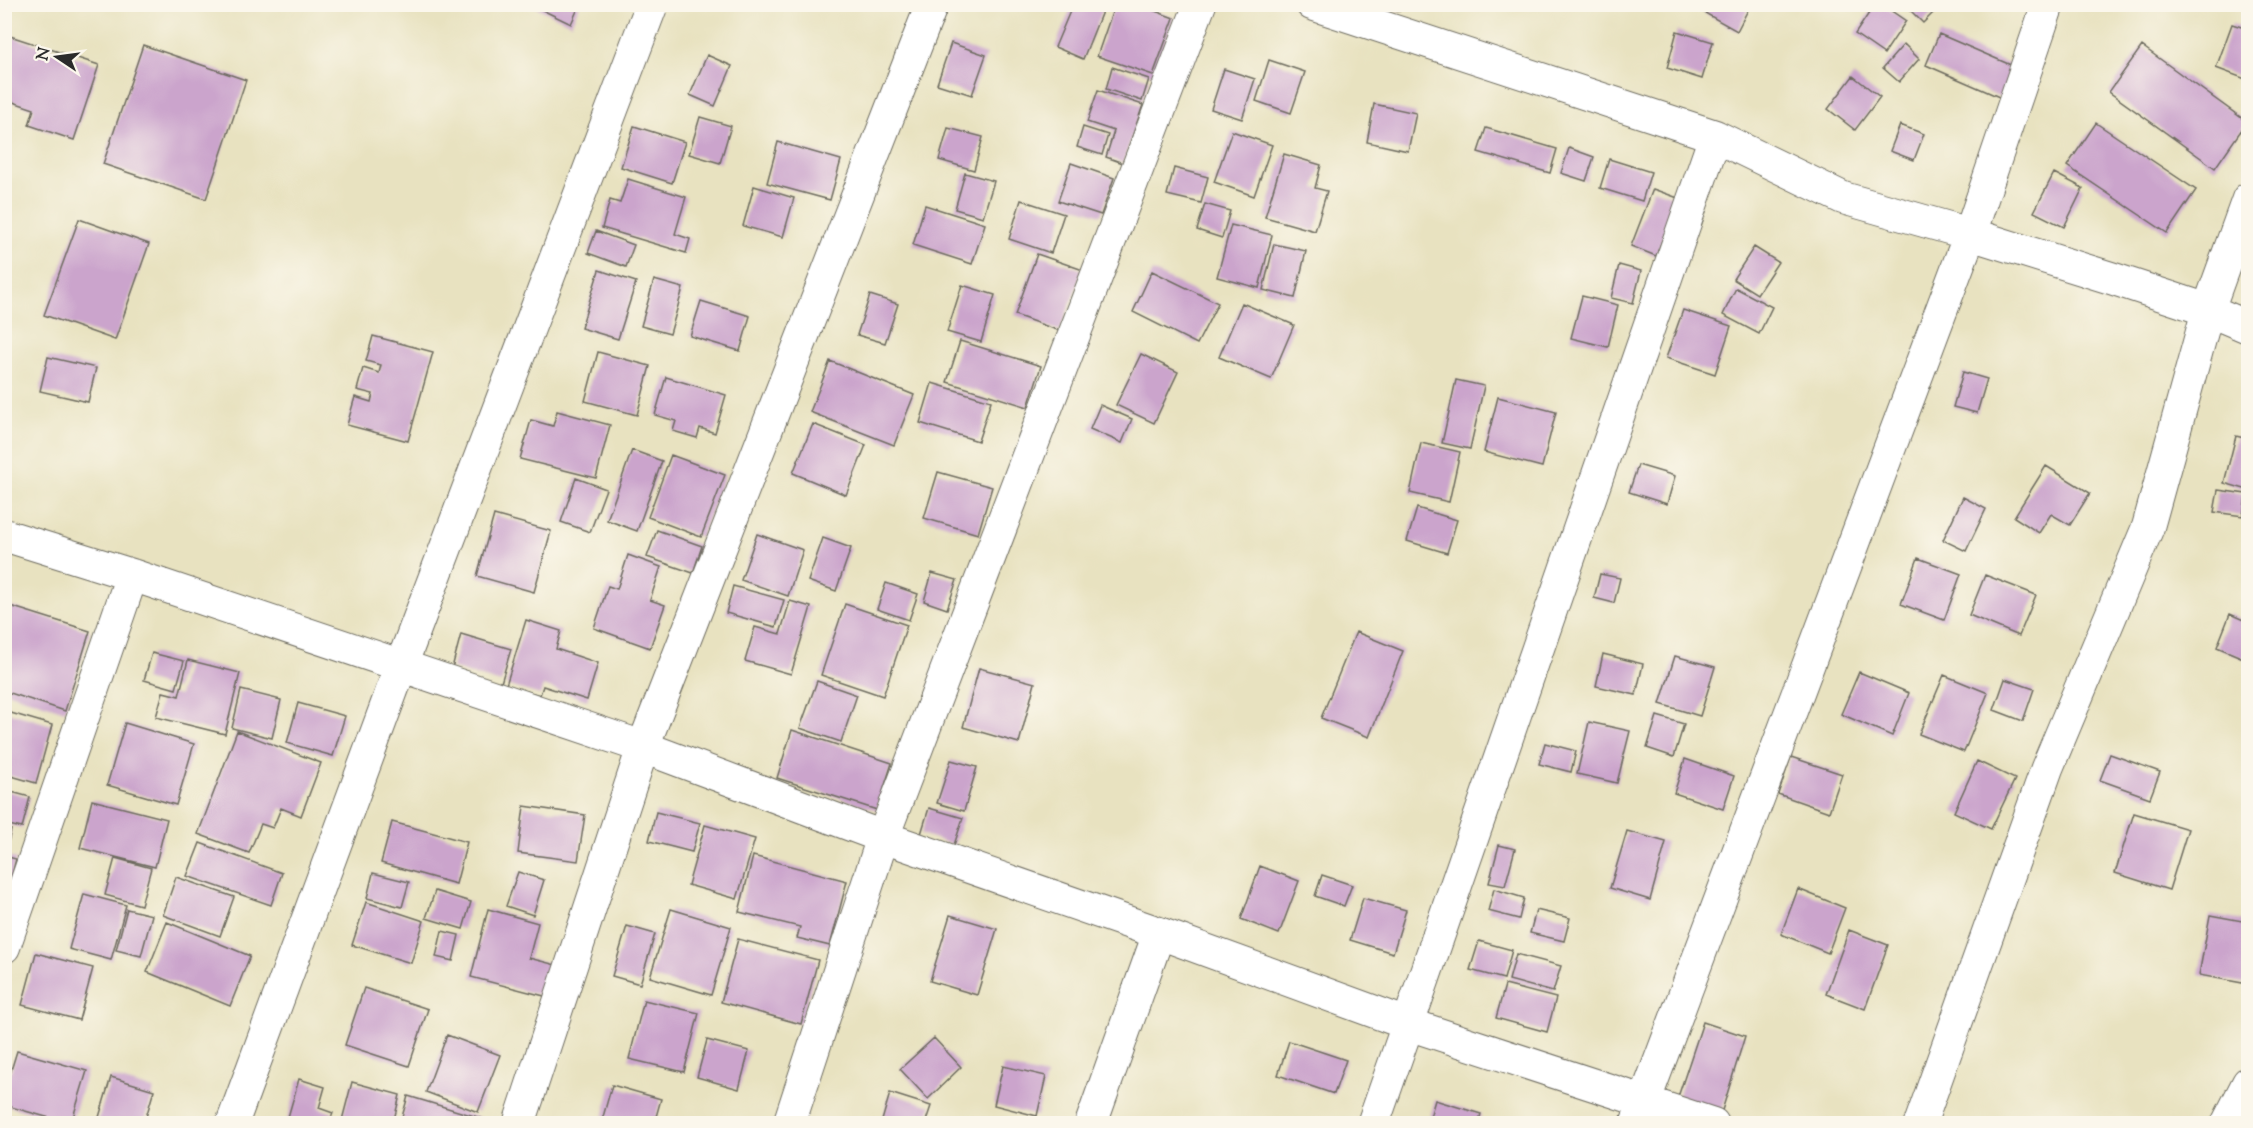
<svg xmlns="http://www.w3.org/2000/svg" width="2253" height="1128" viewBox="0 0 2253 1128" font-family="'Sorts Mill Goudy',serif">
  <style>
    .building { fill: #cba4cc }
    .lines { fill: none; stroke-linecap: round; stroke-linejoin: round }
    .minor-casing { stroke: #6d6b5f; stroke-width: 34 }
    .minor { stroke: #fff; stroke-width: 32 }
  </style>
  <rect width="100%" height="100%" fill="#fbf7ec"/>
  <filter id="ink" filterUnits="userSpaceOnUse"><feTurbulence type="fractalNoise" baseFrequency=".0167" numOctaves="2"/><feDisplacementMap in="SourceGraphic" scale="12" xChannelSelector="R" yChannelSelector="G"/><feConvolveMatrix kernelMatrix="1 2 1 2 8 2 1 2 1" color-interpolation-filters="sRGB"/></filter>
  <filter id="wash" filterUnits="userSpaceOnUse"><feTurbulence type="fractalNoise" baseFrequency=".008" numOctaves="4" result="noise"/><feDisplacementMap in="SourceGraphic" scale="24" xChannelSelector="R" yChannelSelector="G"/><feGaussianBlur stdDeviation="1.35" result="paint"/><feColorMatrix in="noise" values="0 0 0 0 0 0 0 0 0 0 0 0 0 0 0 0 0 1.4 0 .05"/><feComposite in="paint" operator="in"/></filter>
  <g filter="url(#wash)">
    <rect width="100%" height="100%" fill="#e8e2c0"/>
    <g id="blocks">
      <path class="building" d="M 530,4 L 580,4 L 571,24 Z
        M 1073,4 L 1105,4 L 1083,59 L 1055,47 Z
        M 1115,4 L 1136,4 L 1174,18 L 1153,75 L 1097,56 Z
        M 1384,4 L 1403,4 L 1399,11 Z
        M 1689,4 L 1751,4 L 1737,31 Z
        M 1875,4 L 1881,4 L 1906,21 L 1884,54 L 1855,34 Z
        M 1904,4 L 1942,4 L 1923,23 Z
        M 2232,24 L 2248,29 L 2248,80 L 2216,68 Z
        M 1677,31 L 1713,42 L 1702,79 L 1667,68 Z
        M 4,34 L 99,65 L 74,140 L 29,125 L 34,109 L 4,99 Z
        M 1939,34 L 2020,69 L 2006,100 L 1926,65 Z
        M 951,43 L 986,55 L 972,95 L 937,84 Z
        M 1904,44 L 1919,59 L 1899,82 L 1883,68 Z
        M 143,45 L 246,80 L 206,199 L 103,164 Z
        M 2142,46 L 2247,122 L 2215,168 L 2109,92 Z
        M 707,55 L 732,66 L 715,106 L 690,95 Z
        M 1269,60 L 1305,72 L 1291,113 L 1256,101 Z
        M 1112,67 L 1149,79 L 1142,101 L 1106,89 Z
        M 1224,69 L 1255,79 L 1242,119 L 1211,109 Z
        M 1853,76 L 1880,97 L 1855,130 L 1828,109 Z
        M 1098,90 L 1143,105 L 1123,163 L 1106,157 L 1114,131 L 1087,122 Z
        M 1374,104 L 1416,113 L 1408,151 L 1367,142 Z
        M 700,117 L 731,126 L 720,163 L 689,154 Z
        M 2096,123 L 2196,190 L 2167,233 L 2067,166 Z
        M 1900,125 L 1924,134 L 1914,160 L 1890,151 Z
        M 634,126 L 685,142 L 672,183 L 621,167 Z
        M 1083,127 L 1108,135 L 1102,155 L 1077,147 Z
        M 948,128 L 983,137 L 974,170 L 939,160 Z
        M 1486,128 L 1557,149 L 1550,173 L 1478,152 Z
        M 1232,131 L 1272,145 L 1254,196 L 1214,182 Z
        M 778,142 L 841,160 L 830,200 L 767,183 Z
        M 1569,148 L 1594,157 L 1586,181 L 1561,173 Z
        M 1284,154 L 1321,165 L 1315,188 L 1327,191 L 1315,231 L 1265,217 Z
        M 1609,159 L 1651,172 L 1642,201 L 1600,188 Z
        M 1071,163 L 1114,178 L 1101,215 L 1058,201 Z
        M 1174,168 L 1208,177 L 1201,203 L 1167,195 Z
        M 965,173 L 994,181 L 983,217 L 955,209 Z
        M 2054,173 L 2083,188 L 2064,227 L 2034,212 Z
        M 628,179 L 686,197 L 675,234 L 690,239 L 686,253 L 602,228 L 610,200 L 620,203 Z
        M 754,186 L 794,198 L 783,237 L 743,226 Z
        M 1653,189 L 1678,198 L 1656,256 L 1631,246 Z
        M 1021,200 L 1064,214 L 1051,253 L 1009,239 Z
        M 1205,204 L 1230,211 L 1222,238 L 1197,230 Z
        M 925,205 L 985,224 L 972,264 L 913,245 Z
        M 79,219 L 149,244 L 115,340 L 44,315 Z
        M 1231,225 L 1272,235 L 1259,288 L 1217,277 Z
        M 596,231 L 634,245 L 626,267 L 588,253 Z
        M 1274,244 L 1306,251 L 1295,298 L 1263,290 Z
        M 1754,247 L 1778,262 L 1757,294 L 1733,279 Z
        M 1037,254 L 1083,270 L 1060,331 L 1015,315 Z
        M 1619,265 L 1641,271 L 1633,303 L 1611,298 Z
        M 599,270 L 636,282 L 618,339 L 581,328 Z
        M 1152,271 L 1218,303 L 1197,344 L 1133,312 Z
        M 654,280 L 683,288 L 670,334 L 641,326 Z
        M 962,285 L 995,295 L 981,342 L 947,332 Z
        M 1736,288 L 1772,307 L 1759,334 L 1723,315 Z
        M 870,295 L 898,304 L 885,343 L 857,335 Z
        M 1582,296 L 1618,305 L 1608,347 L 1571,338 Z
        M 701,301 L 750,316 L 740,351 L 690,336 Z
        M 1242,303 L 1294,325 L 1271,379 L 1219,357 Z
        M 1683,310 L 1731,326 L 1715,374 L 1666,358 Z
        M 373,336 L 433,352 L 408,441 L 347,425 L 355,397 L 371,402 L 373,394 L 357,390 L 363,368 L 379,373 L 381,365 L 366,361 Z
        M 960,341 L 1041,366 L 1028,407 L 947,382 Z
        M 598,352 L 650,366 L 637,415 L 585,401 Z
        M 1141,354 L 1178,372 L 1154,423 L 1116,405 Z
        M 48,357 L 96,368 L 88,402 L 40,391 Z
        M 830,361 L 914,395 L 894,445 L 810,412 Z
        M 1963,372 L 1987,379 L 1977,413 L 1953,407 Z
        M 666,377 L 726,395 L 715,433 L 700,428 L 697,438 L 673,431 L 676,421 L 655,415 Z
        M 1456,380 L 1484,386 L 1470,449 L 1442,443 Z
        M 932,383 L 991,401 L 978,441 L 920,423 Z
        M 1498,397 L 1556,412 L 1542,467 L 1484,452 Z
        M 1100,405 L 1132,419 L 1122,443 L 1090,429 Z
        M 557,411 L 610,425 L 596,478 L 520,459 L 531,420 L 553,426 Z
        M 813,424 L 866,445 L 846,495 L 793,473 Z
        M 2236,436 L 2248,439 L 2248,490 L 2224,483 Z
        M 1421,443 L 1460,452 L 1449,502 L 1410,493 Z
        M 632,450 L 662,461 L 637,531 L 607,520 Z
        M 671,455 L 725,475 L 701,537 L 648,517 Z
        M 1638,465 L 1675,476 L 1667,504 L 1629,492 Z
        M 2046,466 L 2090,493 L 2070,525 L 2051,514 L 2039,533 L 2014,517 Z
        M 938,472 L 992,487 L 978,534 L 924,518 Z
        M 576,478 L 606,489 L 590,532 L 561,522 Z
        M 2218,490 L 2246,494 L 2243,516 L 2214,512 Z
        M 1963,497 L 1986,509 L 1966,551 L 1943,540 Z
        M 1417,508 L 1457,520 L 1447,553 L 1407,541 Z
        M 494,515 L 551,531 L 534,592 L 477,576 Z
        M 657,530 L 702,546 L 693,573 L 647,557 Z
        M 757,534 L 803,550 L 788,596 L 741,580 Z
        M 823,538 L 851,548 L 836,591 L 808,581 Z
        M 628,555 L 661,567 L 650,600 L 665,605 L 650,648 L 594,628 L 608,586 L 617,589 Z
        M 1918,558 L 1961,574 L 1944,620 L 1901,604 Z
        M 932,573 L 957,580 L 947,609 L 924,601 Z
        M 1600,574 L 1620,578 L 1614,603 L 1594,598 Z
        M 1985,575 L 2036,595 L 2019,636 L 1969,615 Z
        M 886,583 L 918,594 L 909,620 L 877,609 Z
        M 733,586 L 784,600 L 776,627 L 726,613 Z
        M 790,601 L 811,607 L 791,674 L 745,661 L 755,627 L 780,634 Z
        M 845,604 L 907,625 L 883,696 L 821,675 Z
        M 7,605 L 90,631 L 65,711 L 4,691 L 4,611 Z
        M 2230,614 L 2248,622 L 2248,660 L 2217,647 Z
        M 526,620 L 561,631 L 556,649 L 598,663 L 587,700 L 543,686 L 540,695 L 506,685 Z
        M 1356,632 L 1403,651 L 1369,737 L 1321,718 Z
        M 461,634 L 511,649 L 501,683 L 452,668 Z
        M 152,653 L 184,661 L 176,689 L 144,680 Z
        M 1603,654 L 1643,664 L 1636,695 L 1596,686 Z
        M 1675,656 L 1715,667 L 1700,716 L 1660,704 Z
        M 188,660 L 240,673 L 225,734 L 156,717 L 163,692 L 179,696 Z
        M 979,668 L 1035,683 L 1019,743 L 963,727 Z
        M 1859,672 L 1909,693 L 1892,736 L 1841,714 Z
        M 1944,675 L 1988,693 L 1964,752 L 1919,734 Z
        M 2005,679 L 2034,689 L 2023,721 L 1994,710 Z
        M 817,681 L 857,695 L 841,742 L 800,728 Z
        M 241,690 L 281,700 L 272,738 L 232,728 Z
        M 298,703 L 345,716 L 333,756 L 287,743 Z
        M 4,711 L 52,725 L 36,783 L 4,774 Z
        M 1657,716 L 1684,724 L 1674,757 L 1647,748 Z
        M 1589,722 L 1630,731 L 1617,783 L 1577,774 Z
        M 125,723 L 194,744 L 176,805 L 107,785 Z
        M 792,730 L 892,763 L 877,810 L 777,778 Z
        M 237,731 L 321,763 L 301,816 L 281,808 L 273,828 L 261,824 L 249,853 L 198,834 Z
        M 1545,743 L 1576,751 L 1571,772 L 1539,764 Z
        M 2110,754 L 2160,772 L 2150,798 L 2100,780 Z
        M 1791,757 L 1842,774 L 1829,812 L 1778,794 Z
        M 1685,759 L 1734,776 L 1723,809 L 1674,793 Z
        M 951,760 L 977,767 L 964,811 L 937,803 Z
        M 1977,761 L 2015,779 L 1991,829 L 1954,812 Z
        M 4,790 L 30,797 L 22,828 L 4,824 Z
        M 92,800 L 167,819 L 155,867 L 80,848 Z
        M 524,806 L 585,815 L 578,861 L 518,853 Z
        M 929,808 L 963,818 L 954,845 L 921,834 Z
        M 656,812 L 700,823 L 692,852 L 649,841 Z
        M 2134,813 L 2188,829 L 2169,890 L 2115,873 Z
        M 392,822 L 467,842 L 456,884 L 381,863 Z
        M 705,825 L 755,839 L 737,899 L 688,885 Z
        M 4,829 L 11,830 L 5,855 L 4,855 Z
        M 1627,831 L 1666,842 L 1650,900 L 1610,888 Z
        M 200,843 L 282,873 L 271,905 L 187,876 Z
        M 1499,845 L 1515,849 L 1505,886 L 1489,883 Z
        M 4,856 L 16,859 L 5,901 L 4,901 Z
        M 753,856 L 847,881 L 830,946 L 797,938 L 800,927 L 739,912 Z
        M 115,858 L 151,868 L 141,905 L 105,895 Z
        M 1260,866 L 1299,881 L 1279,934 L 1241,919 Z
        M 518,872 L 544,880 L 533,915 L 506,906 Z
        M 373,873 L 409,882 L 402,907 L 367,898 Z
        M 1322,875 L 1352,885 L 1344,906 L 1315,896 Z
        M 176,877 L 234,897 L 220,936 L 163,915 Z
        M 1494,889 L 1524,898 L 1519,919 L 1488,911 Z
        M 1798,889 L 1845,908 L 1828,953 L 1781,934 Z
        M 435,891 L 471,902 L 463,929 L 426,918 Z
        M 84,894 L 126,905 L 111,960 L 69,949 Z
        M 1363,898 L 1406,910 L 1393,953 L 1350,940 Z
        M 366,902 L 424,921 L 411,963 L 352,945 Z
        M 127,909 L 152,915 L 141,956 L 116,950 Z
        M 488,909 L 538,923 L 529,958 L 560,966 L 552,998 L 471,977 Z
        M 671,909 L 731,927 L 711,995 L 650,977 Z
        M 1536,910 L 1570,918 L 1564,941 L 1530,933 Z
        M 950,915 L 997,929 L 977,995 L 930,981 Z
        M 2210,915 L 2248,922 L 2248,984 L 2199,975 Z
        M 167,922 L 250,956 L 230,1006 L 147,972 Z
        M 627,926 L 655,934 L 640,984 L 612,976 Z
        M 1849,930 L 1888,945 L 1865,1009 L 1826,994 Z
        M 442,931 L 459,935 L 453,961 L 436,957 Z
        M 738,939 L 818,960 L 801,1024 L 721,1002 Z
        M 1479,941 L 1512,950 L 1504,979 L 1470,970 Z
        M 36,953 L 93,968 L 79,1020 L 22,1005 Z
        M 1516,954 L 1561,966 L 1553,992 L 1509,980 Z
        M 1505,985 L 1556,998 L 1547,1032 L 1496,1018 Z
        M 364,988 L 428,1009 L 409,1066 L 345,1045 Z
        M 644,1000 L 699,1013 L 684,1072 L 629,1059 Z
        M 1703,1022 L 1745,1036 L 1720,1117 L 1676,1103 Z
        M 447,1035 L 500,1055 L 478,1112 L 426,1092 Z
        M 934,1038 L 961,1067 L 928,1099 L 900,1069 Z
        M 707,1040 L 749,1051 L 739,1089 L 697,1077 Z
        M 1289,1041 L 1346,1060 L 1334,1094 L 1278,1075 Z
        M 17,1051 L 87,1071 L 71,1124 L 4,1105 L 4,1093 Z
        M 1003,1066 L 1046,1076 L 1037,1116 L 994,1105 Z
        M 111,1077 L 154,1090 L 144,1124 L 97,1124 Z
        M 299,1079 L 325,1087 L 319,1108 L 333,1113 L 329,1124 L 286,1124 Z
        M 352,1082 L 400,1095 L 393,1124 L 341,1124 Z
        M 612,1085 L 661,1099 L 654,1124 L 601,1124 Z
        M 890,1093 L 931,1106 L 925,1124 L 881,1124 Z
        M 408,1096 L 484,1119 L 482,1124 L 400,1124 Z
        M 1435,1100 L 1481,1114 L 1478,1124 L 1428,1124 Z
        M 9,1117 L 26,1123 L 26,1124 L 7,1124 Z"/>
    </g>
  </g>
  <g filter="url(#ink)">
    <use href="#blocks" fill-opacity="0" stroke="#6d6b5f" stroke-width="1.5"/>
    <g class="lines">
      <g class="minor-casing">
        <path id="minor" d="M 1312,4 L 1715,136 L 1408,1024 L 1713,1124
          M 1715,136 L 1843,198 L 1970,234 L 2114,279 L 2208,310 L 2248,327
          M 4,535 L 132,575 L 643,747 L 883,837 L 1159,933 L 1408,1024 L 1373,1124
          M 4,947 L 132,575
          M 232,1124 L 401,666 L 652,4
          M 519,1124 L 643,747 L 932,4
          M 789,1124 L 883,837 L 1200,4
          M 1091,1124 L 1159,933
          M 1636,1124 L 1970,234 L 2048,4
          M 1920,1124 L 2047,768 L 2148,527 L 2208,310 L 2248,199
          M 2227,1124 L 2248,1083"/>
      </g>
      <use href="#minor" class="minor"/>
    </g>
  </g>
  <rect width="2253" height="1128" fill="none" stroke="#fbf7ec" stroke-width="24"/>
  <g transform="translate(57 57) rotate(283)" stroke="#fbf7ec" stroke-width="4.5" paint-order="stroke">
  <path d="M0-4.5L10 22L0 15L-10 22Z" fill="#2b2b2b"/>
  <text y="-9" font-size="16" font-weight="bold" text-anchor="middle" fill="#2b2b2b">N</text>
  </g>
</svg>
